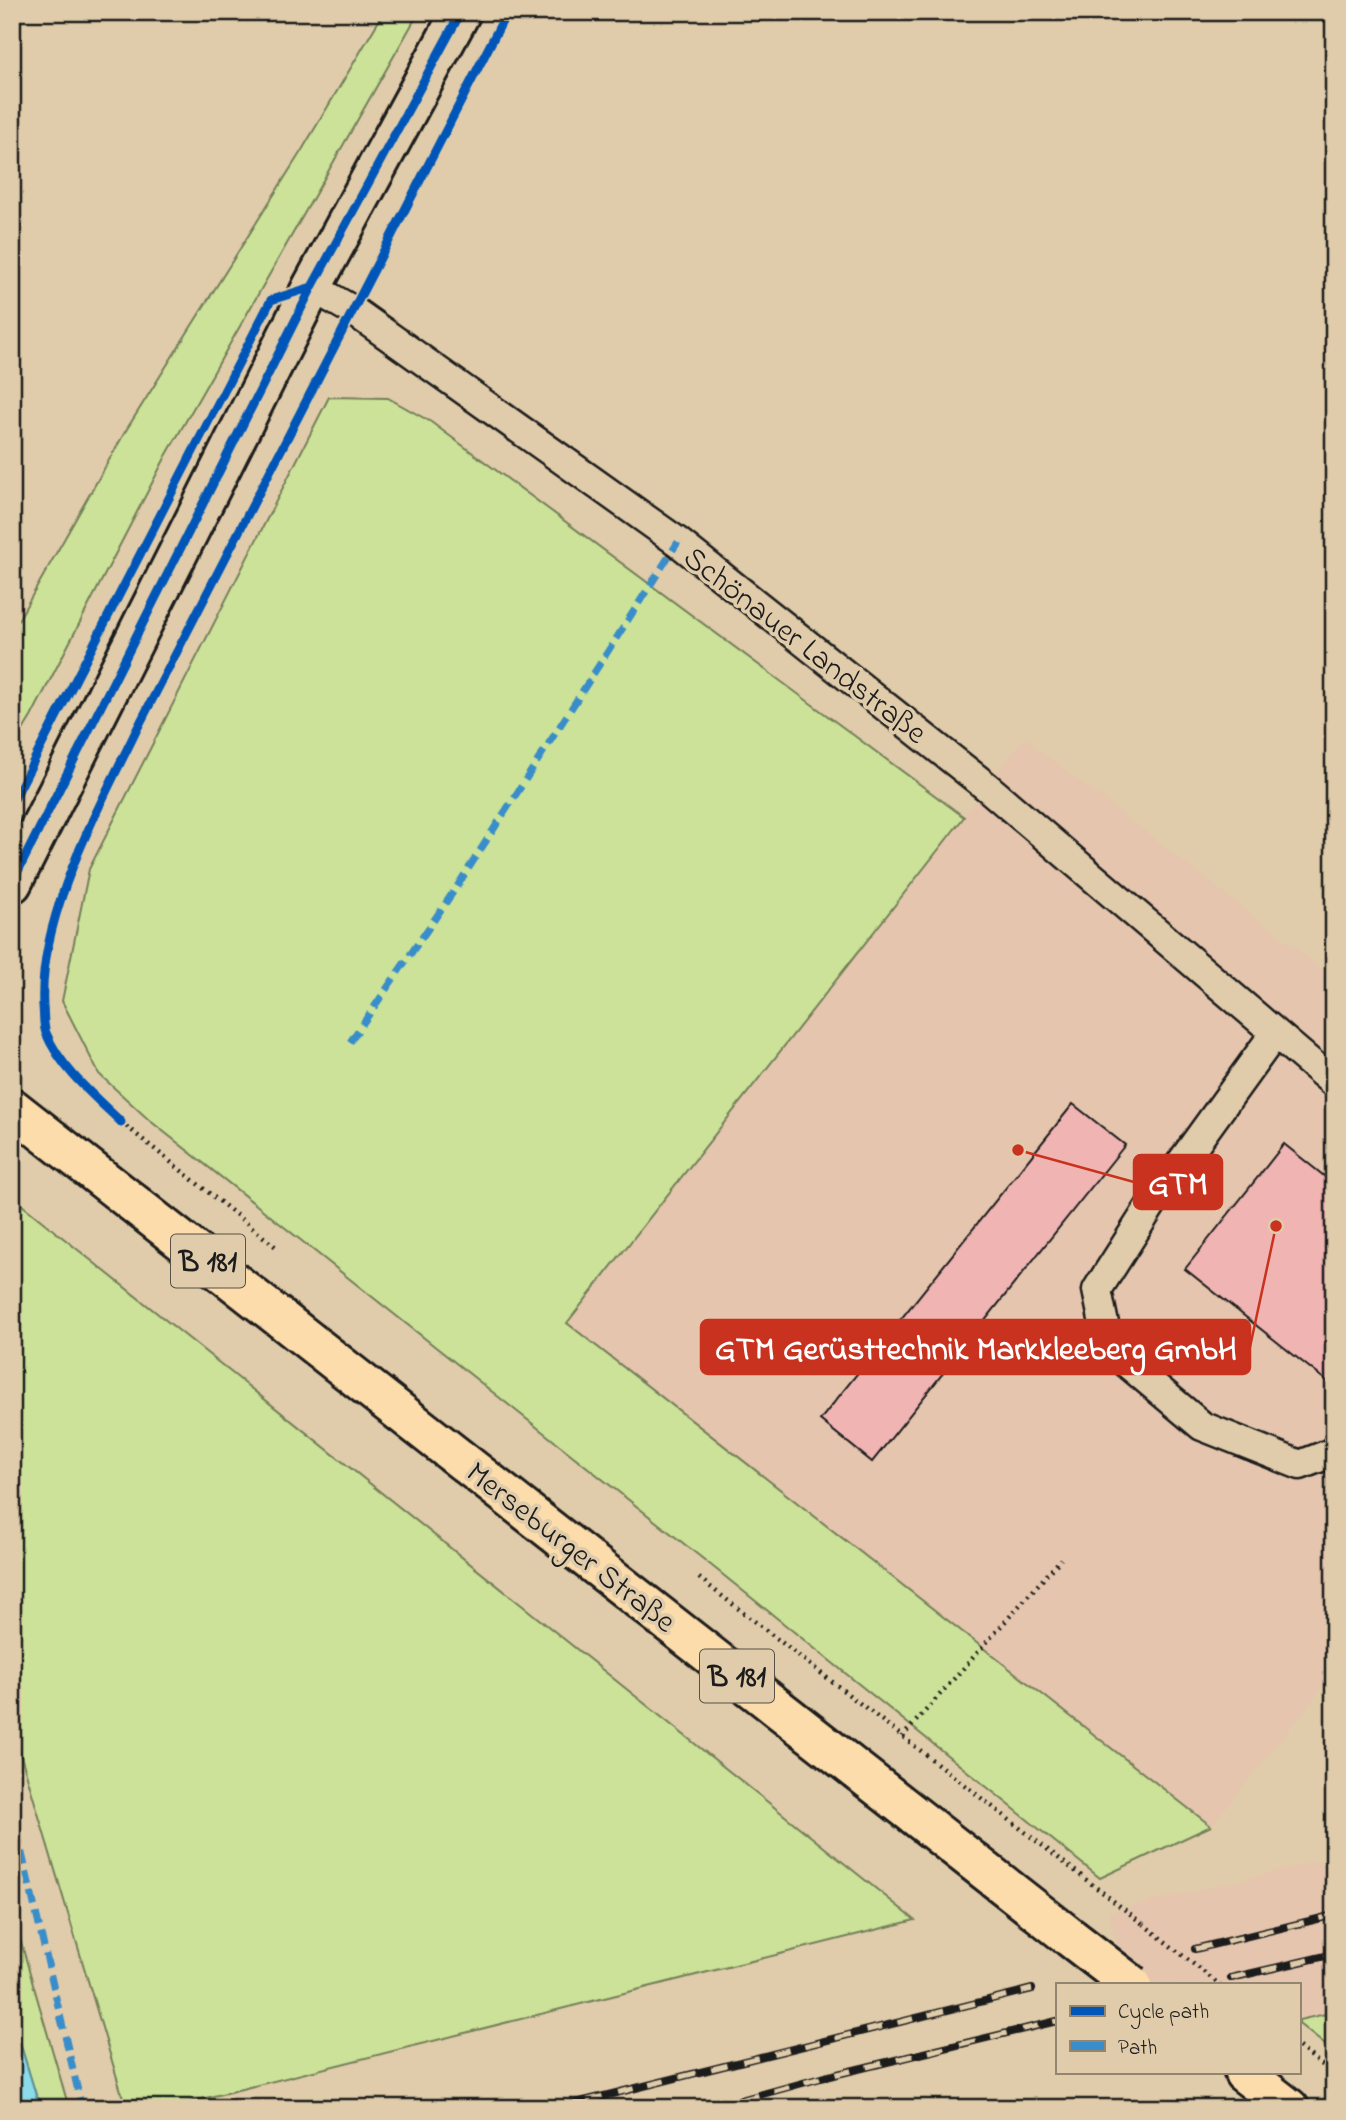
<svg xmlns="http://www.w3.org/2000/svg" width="1346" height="2120" viewBox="0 0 1346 2120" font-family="'Indie Flower',sans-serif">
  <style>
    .built { fill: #e5c5ad }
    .green { fill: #cbe298; stroke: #747f5a; stroke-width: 2 }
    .water { fill: #8cdbe9; stroke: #5f8f97; stroke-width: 2 }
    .building { fill: #f0b4b3; stroke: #1c1c1c; stroke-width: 2 }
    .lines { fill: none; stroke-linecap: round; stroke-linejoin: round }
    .service-casing { stroke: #1c1c1c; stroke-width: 33 }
    .tertiary-casing { stroke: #1c1c1c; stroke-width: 44 }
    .primary-casing { stroke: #1c1c1c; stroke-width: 44 }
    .path { stroke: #1c1c1c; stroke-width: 4.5; stroke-dasharray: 2 5; stroke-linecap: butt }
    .service { stroke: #e0ccaa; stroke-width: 28 }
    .tertiary { stroke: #e0ccaa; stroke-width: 38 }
    .primary { stroke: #fcdcab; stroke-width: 38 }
    .rail-casing { stroke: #1c1c1c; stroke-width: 8 }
    .rail { stroke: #e0ccaa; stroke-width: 5; stroke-dasharray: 16; stroke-linecap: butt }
    .primary-bridge-casing { stroke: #1c1c1c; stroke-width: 44; stroke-linecap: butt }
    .path-bridge { stroke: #1c1c1c; stroke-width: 4.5; stroke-dasharray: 2 5; stroke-linecap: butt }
    .primary-bridge { stroke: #fcdcab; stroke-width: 38 }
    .quiet { stroke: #388dca; stroke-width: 7; stroke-dasharray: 14 7; stroke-linecap: butt }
    .cycleway-casing { stroke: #e0ccaa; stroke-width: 13 }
    .cycleway { stroke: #0057b8; stroke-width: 9 }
    .labels { text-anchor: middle; stroke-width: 7; stroke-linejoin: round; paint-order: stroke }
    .shield { fill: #e0ccaa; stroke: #575147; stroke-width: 2 }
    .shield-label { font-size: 30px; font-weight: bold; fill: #1c1c1c }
    .street-label { font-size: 32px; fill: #1c1c1c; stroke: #e0ccaa }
    .leader { fill: none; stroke: #c8321e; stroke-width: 2.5 }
    .callout-dot { fill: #c8321e; stroke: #e0ccaa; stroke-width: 2.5 }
    .callout { fill: #c8321e; stroke: #c8321e; stroke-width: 2.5 }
    .callout-label { font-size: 33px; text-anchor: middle; font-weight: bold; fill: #fff }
  </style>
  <rect width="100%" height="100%" fill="#e0ccaa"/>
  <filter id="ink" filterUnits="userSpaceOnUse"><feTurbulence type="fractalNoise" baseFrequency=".0143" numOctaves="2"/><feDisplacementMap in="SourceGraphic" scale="14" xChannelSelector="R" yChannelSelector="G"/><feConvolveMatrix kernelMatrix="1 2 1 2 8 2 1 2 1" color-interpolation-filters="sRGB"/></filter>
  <g filter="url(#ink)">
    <path class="built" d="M 1024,738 L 1334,978 L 1334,1673 L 1211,1826 L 567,1323 Z
      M 1334,1857 L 1334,2012 L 1299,2021 L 1299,1985 L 1127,1985 L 1109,1912 Z"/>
    <path class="green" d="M 384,12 L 419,12 L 166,456 L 31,717 L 12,748 L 12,631 L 125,432 L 302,150 Z
      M 329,397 L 388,398 L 431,422 L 964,817 L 567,1323 L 1211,1826 L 1100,1878 L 712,1566 L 149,1120 L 99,1074 L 62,1001 L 89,869 Z
      M 12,1197 L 915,1920 L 166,2108 L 126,2108 L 12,1726 Z
      M 12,1911 L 69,2108 L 40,2108 L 12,2017 Z
      M 1334,2012 L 1334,2052 L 1299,2024 L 1299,2020 Z"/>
    <path class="water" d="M 12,2017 L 40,2108 L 12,2108 Z"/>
    <path class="building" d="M 1073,1104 L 1125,1145 L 872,1462 L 820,1420 Z
      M 1284,1144 L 1334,1184 L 1334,1387 L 1185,1269 Z"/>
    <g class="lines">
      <g class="service-casing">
        <path id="service" d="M 312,287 L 352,310 L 678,542 L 987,787 L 1334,1083
          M 1275,1033 L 1155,1199 L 1097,1290 L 1109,1348 L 1202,1426 L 1300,1465 L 1334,1452"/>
      </g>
      <g class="tertiary-casing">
        <path id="tertiary" d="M 12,883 L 312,287 L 461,12"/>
      </g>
      <g class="primary-casing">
        <path id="primary" d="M 12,1108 L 1071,1938
          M 1244,2073 L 1289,2108"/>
      </g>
      <path class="path" d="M 121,1122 L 276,1247
        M 699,1578 L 1143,1924
        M 902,1737 L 1061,1559
        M 1299,2047 L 1334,2074"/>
      <use href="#service" class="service"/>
      <use href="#tertiary" class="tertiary"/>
      <use href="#primary" class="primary"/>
      <g class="rail-casing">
        <path id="rail" d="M 1195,1949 L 1334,1915
          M 1231,1978 L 1334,1954
          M 556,2108 L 1032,1989
          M 712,2108 L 821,2078 L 1057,2021"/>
      </g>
      <use href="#rail" class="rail"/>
      <g class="primary-bridge-casing">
        <path id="primary-bridge" d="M 1071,1938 L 1132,1985"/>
      </g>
      <path class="path-bridge" d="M 1143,1924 L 1220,1985"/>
      <use href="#primary-bridge" class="primary-bridge"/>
      <path class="quiet" d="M 350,1042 L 456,888 L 678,542
        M 12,1811 L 82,2108"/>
      <g class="cycleway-casing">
        <path id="cycleway" d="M 12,803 L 271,300 L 312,287
          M 12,883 L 312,287 L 461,12
          M 121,1122 C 94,1096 61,1069 46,1033 C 43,1025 44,1015 43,1006 C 38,917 98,810 136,731 L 507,12"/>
      </g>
      <use href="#cycleway" class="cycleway"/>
    </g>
  </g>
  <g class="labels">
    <g class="shield">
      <rect x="171" y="1234.5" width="74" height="53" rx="5"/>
      <rect x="700" y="1649.5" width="74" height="53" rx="5"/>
    </g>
    <g class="shield-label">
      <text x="208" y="1271">B 181</text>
      <text x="737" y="1686">B 181</text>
    </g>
    <g class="street-label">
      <text transform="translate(806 644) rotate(38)" y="11">Schönauer Landstraße</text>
      <text transform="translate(572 1546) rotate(38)" y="11">Merseburger Straße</text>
    </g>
  </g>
  <path class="leader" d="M1018 1150L1134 1182M1276 1226L1250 1347"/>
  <g class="callout-dot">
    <circle cx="1018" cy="1150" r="7"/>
    <circle cx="1276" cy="1226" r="7"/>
  </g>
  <g class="callout">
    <rect x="1134" y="1155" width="88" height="54" rx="7"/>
    <rect x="701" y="1320" width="549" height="54" rx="7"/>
  </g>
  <g class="callout-label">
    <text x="1178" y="1194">GTM</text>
    <text x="976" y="1359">GTM Gerüsttechnik Markkleeberg GmbH</text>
  </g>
  <rect width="1346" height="2120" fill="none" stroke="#e0ccaa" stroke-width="42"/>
  <rect x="21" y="21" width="1304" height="2078" fill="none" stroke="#1c1c1c" stroke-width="2.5" filter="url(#ink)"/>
  <rect x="1056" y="1983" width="245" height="91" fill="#e0ccaa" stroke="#928671" stroke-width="2"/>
  <rect x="1070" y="2006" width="35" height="10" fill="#0057b8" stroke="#928671" stroke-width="2"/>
  <text x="1118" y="2018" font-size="21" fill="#1c1c1c">Cycle path</text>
  <rect x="1070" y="2041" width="35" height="10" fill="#388dca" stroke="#928671" stroke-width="2"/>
  <text x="1118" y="2054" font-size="21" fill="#1c1c1c">Path</text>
</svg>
